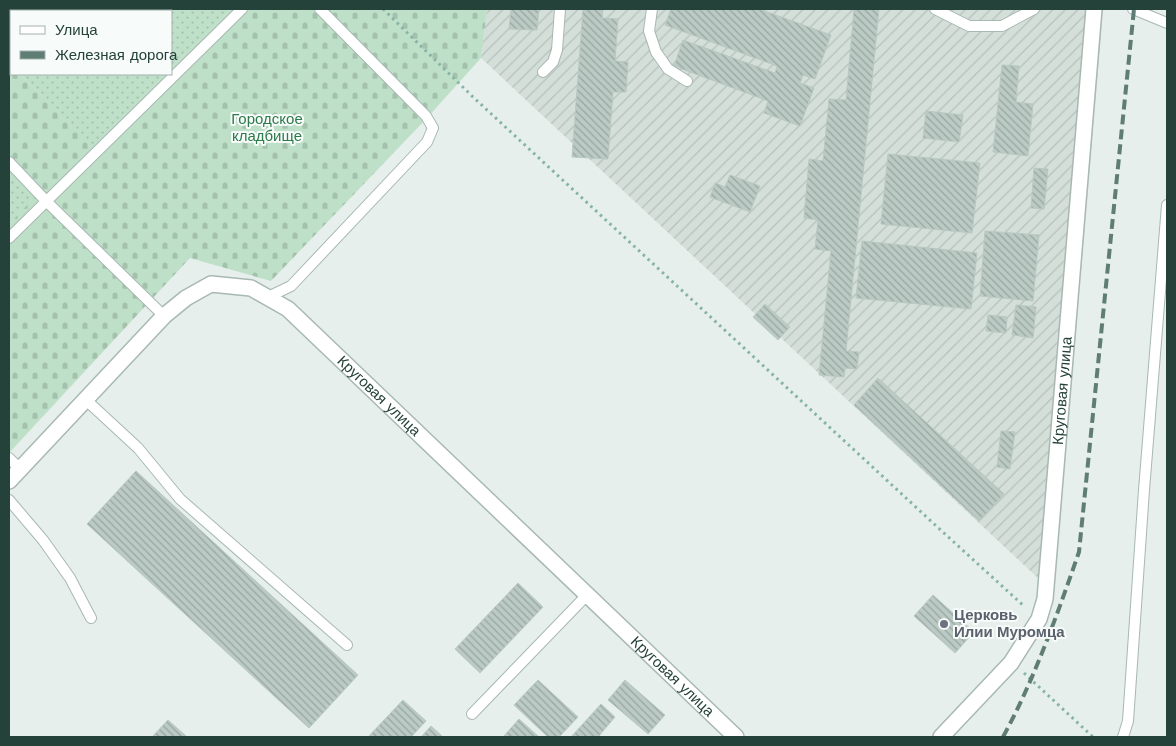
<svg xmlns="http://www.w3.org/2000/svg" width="1176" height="746" viewBox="0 0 1176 746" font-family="'Work Sans',sans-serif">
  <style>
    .industrial { fill: url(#industrial-furrows) }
    .grass { fill: url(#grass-dots) }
    .cemetery { fill: url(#cemetery-stones) }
    .building { fill: url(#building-back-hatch); stroke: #b8c9c2 }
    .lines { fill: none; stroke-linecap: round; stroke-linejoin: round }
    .lane-casing { stroke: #a8b8b2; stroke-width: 12 }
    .street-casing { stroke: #a8b8b2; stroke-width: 18 }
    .path { stroke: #86b3a5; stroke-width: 3; stroke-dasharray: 2.5 4; stroke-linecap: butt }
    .lane { stroke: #fff; stroke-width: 10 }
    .street { stroke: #fff; stroke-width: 15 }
    .rail { stroke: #5f7d75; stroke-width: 4; stroke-dasharray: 10 5; stroke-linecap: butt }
    .worship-dot { fill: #6b7280; stroke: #f7fbf9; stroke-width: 2 }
    .labels { text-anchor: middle; stroke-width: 4; stroke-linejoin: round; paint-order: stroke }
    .park-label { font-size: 15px; fill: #2d7a4b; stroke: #f7fbf9 }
    .street-label { font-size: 15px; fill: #24423a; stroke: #f7fbf9 }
    .worship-label { font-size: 15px; font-weight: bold; fill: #5b616d; stroke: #f7fbf9; text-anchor: start }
  </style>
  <defs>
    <pattern id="industrial-furrows" width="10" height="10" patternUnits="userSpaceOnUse" patternTransform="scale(1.25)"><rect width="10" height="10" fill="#d4dfda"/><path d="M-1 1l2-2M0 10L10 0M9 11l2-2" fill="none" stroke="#b6c1bc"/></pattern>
    <pattern id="grass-dots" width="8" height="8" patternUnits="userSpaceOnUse" patternTransform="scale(1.25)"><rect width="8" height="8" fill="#bfe0c8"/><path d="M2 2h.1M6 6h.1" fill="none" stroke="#a4c1ad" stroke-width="1.8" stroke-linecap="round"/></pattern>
    <pattern id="cemetery-stones" width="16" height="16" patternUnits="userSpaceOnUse" patternTransform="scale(1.25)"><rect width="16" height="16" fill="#bfe0c8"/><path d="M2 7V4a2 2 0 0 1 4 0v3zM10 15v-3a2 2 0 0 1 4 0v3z" fill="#a4c1ad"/></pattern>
    <pattern id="building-back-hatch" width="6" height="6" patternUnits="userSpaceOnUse" patternTransform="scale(1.25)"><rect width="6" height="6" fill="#bbcac4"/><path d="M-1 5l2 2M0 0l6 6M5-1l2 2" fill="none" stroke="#98a6a0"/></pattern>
  </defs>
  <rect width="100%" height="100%" fill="#e6efeb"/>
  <path class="industrial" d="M 487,9 L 1103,9 L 1054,593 L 481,58 Z"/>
  <path class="grass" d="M 9,9 L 231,9 L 171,68 L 171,11 L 11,11 L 11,65 L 9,62 Z
    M 20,74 L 166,74 L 92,147 Z
    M 9,168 L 37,196 L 9,224 Z"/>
  <path class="cemetery" d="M 231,9 L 487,9 L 481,58 L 426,119 L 271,281 L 190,258 L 9,453 L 9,224 L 36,196 L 9,168 L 9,62 L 11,65 L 11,74 L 20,74 L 92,146 L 166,74 L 171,74 L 171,68 Z"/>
  <path class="building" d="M 511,9 L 539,9 L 537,30 L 509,29 Z
    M 583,9 L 603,9 L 602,18 L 618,19 L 615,61 L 628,62 L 626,92 L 613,92 L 608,159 L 572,157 Z
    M 671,9 L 759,9 L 831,35 L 815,79 L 803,75 L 800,83 L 814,88 L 800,126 L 764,113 L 768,101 L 674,66 L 683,40 L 775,73 L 777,66 L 665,25 Z
    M 854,9 L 879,9 L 846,351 L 859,352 L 857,369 L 845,368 L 844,377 L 819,375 L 831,251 L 815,249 L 818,220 L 804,218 L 809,159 L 823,161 L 829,99 L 846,100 Z
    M 1002,65 L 1019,66 L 1016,102 L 1033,104 L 1028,156 L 993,152 Z
    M 926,111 L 963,115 L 959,142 L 923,138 Z
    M 888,154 L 980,163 L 972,233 L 881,224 Z
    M 1034,168 L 1048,169 L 1044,209 L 1031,208 Z
    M 730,175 L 760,186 L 750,212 L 710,197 L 715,183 L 725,187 Z
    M 985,231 L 1039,235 L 1033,301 L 980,296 Z
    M 862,241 L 977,253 L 971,309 L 856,298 Z
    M 765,304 L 790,327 L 778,340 L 753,317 Z
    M 1016,305 L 1036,307 L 1033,338 L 1012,335 Z
    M 988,315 L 1007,317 L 1006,333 L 986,331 Z
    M 878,378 L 1004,494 L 979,521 L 854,405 Z
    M 1001,431 L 1015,432 L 1010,469 L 997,467 Z
    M 136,471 L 358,675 L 309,728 L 87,524 Z
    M 518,583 L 543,607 L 480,673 L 455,649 Z
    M 933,595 L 974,632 L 955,653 L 914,616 Z
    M 538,680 L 578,717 L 559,737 L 548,737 L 514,705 Z
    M 625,680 L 665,715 L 648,734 L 608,700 Z
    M 403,700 L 426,721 L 411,737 L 368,737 Z
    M 601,704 L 615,717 L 598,737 L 571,737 Z
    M 519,719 L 539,737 L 503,737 Z
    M 168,720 L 187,737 L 152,737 Z
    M 431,726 L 443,737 L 421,737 Z"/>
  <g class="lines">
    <g class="lane-casing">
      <path id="lane" d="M 652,9 L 649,31 L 656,52 L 668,69 L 687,81
        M 935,9 L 969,26 L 1002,26 L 1034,9
        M 1133,9 L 1167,23
        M 543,72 L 553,62 L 557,50 L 560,9
        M 9,162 L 46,201 L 164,316
        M 9,238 L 242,9
        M 268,297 L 291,286 L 427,142 L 433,128 L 426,116 L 320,9
        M 85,399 L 138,448 L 180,499 L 347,645
        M 9,458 L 20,469
        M 9,500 L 43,540 L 70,578 L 91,618
        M 472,714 L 587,595
        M 1123,737 L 1128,721 L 1144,490 L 1167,205"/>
    </g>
    <g class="street-casing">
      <g id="street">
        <path id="s1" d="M 9,481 L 164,316 L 186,298 L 211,284 L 251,288 L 288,309 L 736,737"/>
        <path id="s2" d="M 941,737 L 1011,663 L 1039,619 L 1045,599 L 1094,9"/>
      </g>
    </g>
    <path class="path" d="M 383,9 L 473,97 L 933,523 L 1025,607
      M 1024,673 L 1093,737"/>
    <use href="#lane" class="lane"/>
    <use href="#street" class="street"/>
    <path class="rail" d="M 1003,737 C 1035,678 1057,615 1079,552 L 1134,9"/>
  </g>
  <circle class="worship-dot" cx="944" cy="624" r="5"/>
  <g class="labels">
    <g class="park-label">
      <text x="267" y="124">Городское<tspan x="267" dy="17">кладбище</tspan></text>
    </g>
    <g class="street-label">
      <text dy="5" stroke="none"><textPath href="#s2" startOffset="384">Круговая улица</textPath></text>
      <text dy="5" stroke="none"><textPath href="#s1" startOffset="492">Круговая улица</textPath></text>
      <text dy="5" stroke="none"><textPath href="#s1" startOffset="898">Круговая улица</textPath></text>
    </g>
    <g class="worship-label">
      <text x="954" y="620">Церковь<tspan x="954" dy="17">Илии Муромца</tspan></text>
    </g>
  </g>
  <rect width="1176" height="746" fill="none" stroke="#24423a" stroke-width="20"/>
  <rect x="10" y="10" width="162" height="65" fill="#f7fbf9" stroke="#a3b1ad"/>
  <rect x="20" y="26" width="25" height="8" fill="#ffffff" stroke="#a3b1ad"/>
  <text x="55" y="35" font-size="15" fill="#24423a">Улица</text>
  <rect x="20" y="51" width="25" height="8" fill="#5f7d75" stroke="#a3b1ad"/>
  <text x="55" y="60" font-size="15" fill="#24423a">Железная дорога</text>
</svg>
